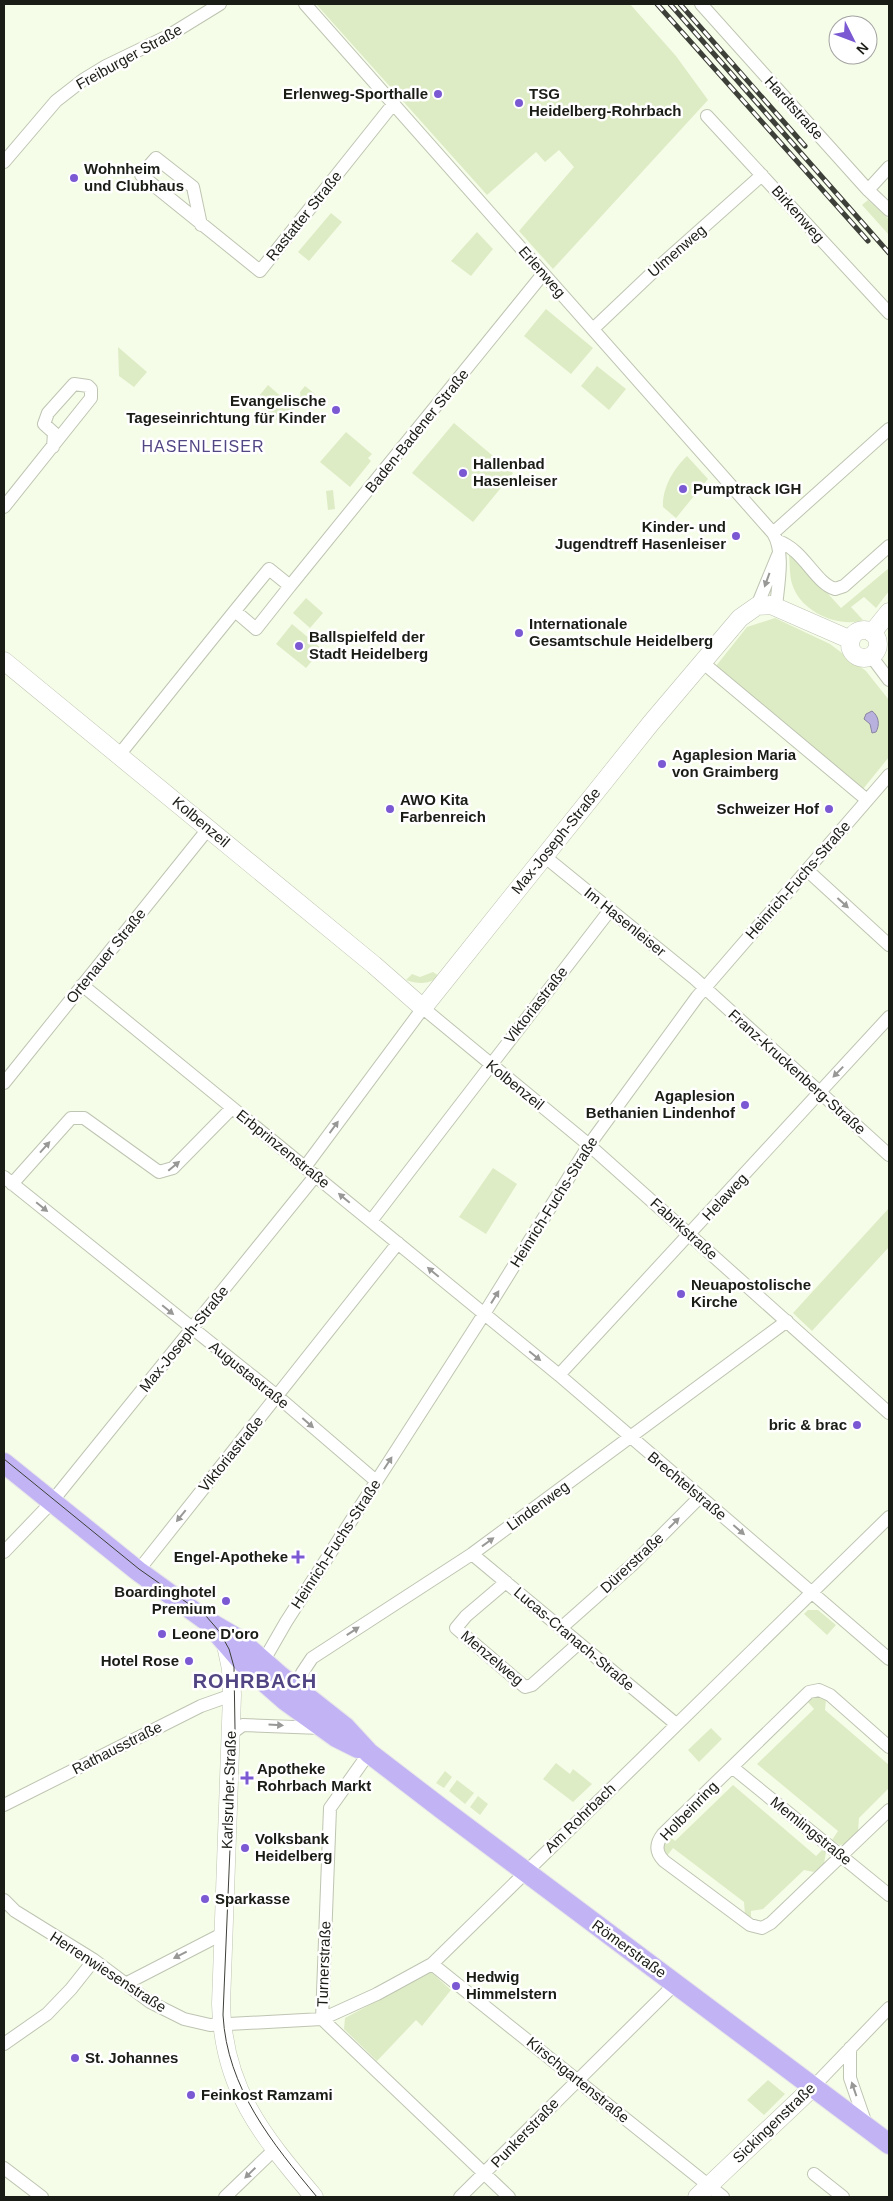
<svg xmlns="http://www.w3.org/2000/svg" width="893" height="2201" viewBox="0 0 893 2201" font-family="Helvetica,sans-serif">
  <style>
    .green { fill: #deecc5 }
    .water { fill: #b8b1dd; stroke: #8984a1 }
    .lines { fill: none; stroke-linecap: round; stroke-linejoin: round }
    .street-casing { stroke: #bec5b2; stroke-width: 14 }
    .secondary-casing { stroke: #bec5b2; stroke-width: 19 }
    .primary-casing { stroke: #e8e8e8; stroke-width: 22 }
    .street { stroke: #fff; stroke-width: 12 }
    .secondary { stroke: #fff; stroke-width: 18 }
    .primary { stroke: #c2b4f4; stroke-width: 20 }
    .tram { stroke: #3d4038; stroke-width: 1 }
    .rail-casing { stroke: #3d4038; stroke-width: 5 }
    .rail { stroke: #fff; stroke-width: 3; stroke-dasharray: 9; stroke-linecap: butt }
    .oneway { fill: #989996 }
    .poi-dot { fill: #7a59d3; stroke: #fff; stroke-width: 2 }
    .labels { text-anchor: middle; stroke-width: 5; stroke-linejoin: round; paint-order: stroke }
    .street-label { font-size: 15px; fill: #1a1c16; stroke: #fff }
    .poi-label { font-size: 15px; font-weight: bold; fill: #1a1c16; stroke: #fff; text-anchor: start }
    .neighbourhood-label { font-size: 16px; letter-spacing: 1px; fill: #524583; stroke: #fff }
    .district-label { font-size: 20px; font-weight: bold; letter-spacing: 1px; fill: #524583; stroke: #fff }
  </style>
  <rect width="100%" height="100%" fill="#f5fce8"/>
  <path class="green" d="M 316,4 L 630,4 L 676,56 L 708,100 L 553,269 L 519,231 L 574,167 L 559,150 L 545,162 L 536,152 L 487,195 Z
    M 868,200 L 889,219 L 889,235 L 862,205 Z
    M 331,213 L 342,222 L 309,261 L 298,252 Z
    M 477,232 L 493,249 L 471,276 L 451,261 Z
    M 546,309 L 593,348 L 571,374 L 524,336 Z
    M 118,347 L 147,372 L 134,387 L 119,376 Z
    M 597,366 L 626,389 L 609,410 L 581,386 Z
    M 268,385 L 294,408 L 280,423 L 255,401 Z
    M 305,386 L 315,394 L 310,400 L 301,400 L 300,392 Z
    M 454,423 L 513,473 L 473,522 L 412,473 Z
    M 346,432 L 372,454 L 368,458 L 371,461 L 350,487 L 320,462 Z
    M 687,456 L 708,479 L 676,518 L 663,507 C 662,488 674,468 687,456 Z
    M 333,490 L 335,509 L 328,510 L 326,491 Z
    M 792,554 L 841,608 L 889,568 L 889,591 L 876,608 L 864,597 L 851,607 L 863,620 C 840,628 804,613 794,589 C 789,579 790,565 789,555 Z
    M 306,598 L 323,613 L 310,628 L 293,613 Z
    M 775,618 L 830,644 L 866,671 L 889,700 L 889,757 L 863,789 L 716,666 L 747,627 Z
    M 292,624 L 322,649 L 306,668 L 276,644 Z
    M 433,972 L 439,976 C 430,985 418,984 406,980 L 412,974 L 420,977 Z
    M 493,1168 L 517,1184 L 486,1234 L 459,1217 Z
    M 889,1208 L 889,1247 L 812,1331 L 793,1313 Z
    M 808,1610 L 818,1610 L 836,1625 L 827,1635 L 804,1614 Z
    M 814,1695 L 826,1700 L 825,1710 L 889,1765 L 889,1788 L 859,1818 L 858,1832 L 845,1844 L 840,1845 L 832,1840 L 838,1831 L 757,1764 L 814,1709 L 807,1701 Z
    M 711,1728 L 722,1739 L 699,1762 L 688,1750 Z
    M 556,1763 L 570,1774 L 573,1769 L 592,1784 L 573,1802 L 543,1779 Z
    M 445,1771 L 452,1777 L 444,1788 L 436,1783 Z
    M 457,1780 L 474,1793 L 465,1804 L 449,1791 Z
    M 733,1785 L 816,1856 L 823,1849 L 826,1852 L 824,1864 L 814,1872 L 804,1870 L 763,1909 L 751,1911 L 751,1919 L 745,1915 L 744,1902 L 673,1848 L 667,1856 L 663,1853 L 663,1840 L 668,1835 L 675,1841 Z
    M 478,1796 L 488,1804 L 480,1815 L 470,1807 Z
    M 431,1972 L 451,1990 L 422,2026 L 416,2020 L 377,2061 L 344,2029 L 345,2018 Z
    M 768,2080 L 785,2094 L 764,2115 L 747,2100 Z"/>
  <path class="water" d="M 872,711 C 879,716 880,725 876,732 L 872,733 L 870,724 L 864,719 L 866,714 Z"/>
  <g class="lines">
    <g class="street-casing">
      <path id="street" d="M 305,4 L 773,533 C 785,552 778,584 776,607
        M 701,4 L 868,190 L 889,210
        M 707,116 L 889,313
        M 4,162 L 56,101 L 83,80 L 106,66 L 168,36 L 220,4
        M 868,190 L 889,167
        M 201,225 L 193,187 L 156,158 L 141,175 L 260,271 L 394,103
        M 593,329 L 653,272 L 762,175
        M 4,507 L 91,398 L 91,389 L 88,386 L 74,384 L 48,413 L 44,424 L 54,433 L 53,447
        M 773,533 L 889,429
        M 778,541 C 804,550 815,583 835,589 L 844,586 L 889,546
        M 290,586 L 543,274
        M 757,606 L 778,555
        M 871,656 L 889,680
        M 702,662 L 867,800
        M 119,755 C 169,693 218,631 269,569 L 290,586 L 256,629 L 235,611
        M 544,856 L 694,978 L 889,1155
        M 807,870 L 889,945
        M 82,985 L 559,1375 L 889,1659
        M 4,1083 L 208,829
        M 305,1167 L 423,1008 L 589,1145 L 889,1413
        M 4,1177 L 277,1396 L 376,1481
        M 12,1184 L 71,1118 L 84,1118 L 159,1172 L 173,1168 L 232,1108
        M 371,1221 L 610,910
        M 559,1375 L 889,1017
        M 4,1552 L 50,1504 L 316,1175
        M 472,1554 L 676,1724
        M 138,1571 L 398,1243
        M 506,1582 L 466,1616 L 456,1628 L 525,1687 L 532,1685 L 579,1643
        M 561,1628 L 632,1565 L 700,1497
        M 263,1662 L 286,1622 L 484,1314 L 589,1145 L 697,997 L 889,775
        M 301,1693 L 302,1673 L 312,1658 L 472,1554 L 787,1321
        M 232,1733 L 243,1725 L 321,1728
        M 889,1747 L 830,1695 L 819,1690 L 809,1692 L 663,1834 C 656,1843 655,1852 664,1861 L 750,1925 L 762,1928 L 771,1923 L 889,1810
        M 369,1753 L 330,1808 L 322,2019 L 509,2197
        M 732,1767 L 889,1895
        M 4,1805 L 201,1706 L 232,1695
        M 4,1900 L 15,1911 L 94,1960 L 150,2002 L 184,2019 L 210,2025 L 322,2019 L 377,1994 L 432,1964 L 889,1517
        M 432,1964 L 723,2197
        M 127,1983 L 224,1933
        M 4,2044 L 47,2014 L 71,1989 L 94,1960
        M 850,2048 L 850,2078 L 867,2127
        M 813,2087 L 889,2008
        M 4,2168 L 42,2197
        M 814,2174 L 843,2197
        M 225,2197 L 275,2149
        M 460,2197 L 675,1984"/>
    </g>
    <g class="secondary-casing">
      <path id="secondary" d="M850 644a14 14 0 1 1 28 0a14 14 0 1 1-28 0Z
        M 872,633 L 889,612
        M 4,661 L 374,965 L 423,1008 L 651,723 L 740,618 L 757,606 L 771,605 L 851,640
        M 226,1645 L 231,1669 L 232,1695 L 221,2004 C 223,2089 262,2135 314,2197
        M 697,2197 L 813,2087"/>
    </g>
    <g class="primary-casing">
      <path id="primary" d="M 4,1463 L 138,1571 L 207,1621 L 244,1664 L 286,1701 L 336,1737 L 358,1748
        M 207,1621 L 238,1639 L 279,1675 L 345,1727 L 369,1753 L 442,1809 L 889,2144"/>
    </g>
    <use href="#street" class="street"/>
    <use href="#secondary" class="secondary"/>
    <use href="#primary" class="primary"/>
    <path class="tram" d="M 4,1459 L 139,1569 L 206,1616 L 219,1631 L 229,1649 L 234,1667 L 235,1729 L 223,2015 C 227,2088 272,2143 317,2197"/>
    <g class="rail-casing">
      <path id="rail" d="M 657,4 L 868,241
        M 670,4 L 889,253
        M 680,4 L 805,146"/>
    </g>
    <use href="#rail" class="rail"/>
  </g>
  <defs><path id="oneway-solid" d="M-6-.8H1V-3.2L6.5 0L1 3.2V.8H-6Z" transform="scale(1.25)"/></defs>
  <g class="oneway">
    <use href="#oneway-solid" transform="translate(767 580) rotate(110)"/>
    <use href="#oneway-solid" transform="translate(843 903) rotate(42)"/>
    <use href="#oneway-solid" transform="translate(838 1072) rotate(134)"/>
    <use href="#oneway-solid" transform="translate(334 1127) rotate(-54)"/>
    <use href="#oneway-solid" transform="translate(45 1147) rotate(-48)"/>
    <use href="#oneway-solid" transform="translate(174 1166) rotate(-40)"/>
    <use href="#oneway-solid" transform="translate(344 1198) rotate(-140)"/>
    <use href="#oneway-solid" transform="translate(42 1207) rotate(39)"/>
    <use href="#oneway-solid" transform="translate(433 1272) rotate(-140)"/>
    <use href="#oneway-solid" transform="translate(495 1297) rotate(-58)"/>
    <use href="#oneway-solid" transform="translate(168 1310) rotate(39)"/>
    <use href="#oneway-solid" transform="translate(535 1356) rotate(39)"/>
    <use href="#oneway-solid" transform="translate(308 1423) rotate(41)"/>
    <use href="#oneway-solid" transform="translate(388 1463) rotate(-57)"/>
    <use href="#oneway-solid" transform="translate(181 1516) rotate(129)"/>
    <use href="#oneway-solid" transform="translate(674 1523) rotate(-45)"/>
    <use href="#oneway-solid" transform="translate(739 1530) rotate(41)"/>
    <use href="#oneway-solid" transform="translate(488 1542) rotate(-36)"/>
    <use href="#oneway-solid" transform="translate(353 1631) rotate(-33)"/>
    <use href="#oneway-solid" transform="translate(276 1725) rotate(3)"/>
    <use href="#oneway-solid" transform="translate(180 1955) rotate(153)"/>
    <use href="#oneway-solid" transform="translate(854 2089) rotate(-109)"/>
    <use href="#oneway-solid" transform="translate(250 2173) rotate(136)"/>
  </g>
  <g class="poi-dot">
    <circle cx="438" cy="94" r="5"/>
    <circle cx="519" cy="103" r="5"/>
    <circle cx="74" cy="178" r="5"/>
    <circle cx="336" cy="410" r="5"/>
    <circle cx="463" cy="473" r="5"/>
    <circle cx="683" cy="489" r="5"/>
    <circle cx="736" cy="536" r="5"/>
    <circle cx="519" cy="633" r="5"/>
    <circle cx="299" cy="646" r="5"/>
    <circle cx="662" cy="764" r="5"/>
    <circle cx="390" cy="809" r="5"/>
    <circle cx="829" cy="809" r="5"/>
    <circle cx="745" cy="1105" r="5"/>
    <circle cx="681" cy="1294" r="5"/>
    <circle cx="857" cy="1425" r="5"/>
    <path d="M295.5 1549.5h5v5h5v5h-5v5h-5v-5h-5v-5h5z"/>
    <circle cx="226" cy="1601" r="5"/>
    <circle cx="162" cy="1634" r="5"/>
    <circle cx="189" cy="1661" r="5"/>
    <path d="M244.5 1770.5h5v5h5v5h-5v5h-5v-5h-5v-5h5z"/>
    <circle cx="245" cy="1848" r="5"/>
    <circle cx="205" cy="1899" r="5"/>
    <circle cx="456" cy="1986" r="5"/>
    <circle cx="75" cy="2058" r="5"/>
    <circle cx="191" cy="2095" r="5"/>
  </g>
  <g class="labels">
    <g class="street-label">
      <text transform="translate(129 57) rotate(-29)" y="5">Freiburger Straße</text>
      <text transform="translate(794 108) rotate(48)" y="5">Hardtstraße</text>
      <text transform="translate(798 214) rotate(48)" y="5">Birkenweg</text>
      <text transform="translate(304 216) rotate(-51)" y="5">Rastatter Straße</text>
      <text transform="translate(677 251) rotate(-41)" y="5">Ulmenweg</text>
      <text transform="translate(542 272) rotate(49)" y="5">Erlenweg</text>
      <text transform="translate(417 431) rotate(-51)" y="5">Baden-Badener Straße</text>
      <text transform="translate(201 822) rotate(40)" y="5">Kolbenzeil</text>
      <text transform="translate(556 841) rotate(-51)" y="5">Max-Joseph-Straße</text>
      <text transform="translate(798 880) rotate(-49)" y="5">Heinrich-Fuchs-Straße</text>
      <text transform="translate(625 922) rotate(39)" y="5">Im Hasenleiser</text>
      <text transform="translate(106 956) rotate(-51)" y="5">Ortenauer Straße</text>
      <text transform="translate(536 1005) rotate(-52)" y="5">Viktoriastraße</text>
      <text transform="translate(797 1072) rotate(42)" y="5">Franz-Kruckenberg-Straße</text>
      <text transform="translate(515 1085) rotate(39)" y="5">Kolbenzeil</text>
      <text transform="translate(283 1149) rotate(39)" y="5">Erbprinzenstraße</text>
      <text transform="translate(725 1197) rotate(-47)" y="5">Helaweg</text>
      <text transform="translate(554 1202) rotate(-58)" y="5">Heinrich-Fuchs-Straße</text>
      <text transform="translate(684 1229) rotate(42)" y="5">Fabrikstraße</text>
      <text transform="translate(184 1339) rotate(-51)" y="5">Max-Joseph-Straße</text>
      <text transform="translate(249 1375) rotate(39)" y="5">Augustastraße</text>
      <text transform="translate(231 1454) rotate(-51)" y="5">Viktoriastraße</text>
      <text transform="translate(687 1486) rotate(40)" y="5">Brechtelstraße</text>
      <text transform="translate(538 1506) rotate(-36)" y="5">Lindenweg</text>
      <text transform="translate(336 1544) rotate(-57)" y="5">Heinrich-Fuchs-Straße</text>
      <text transform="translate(632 1563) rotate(-43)" y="5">Dürerstraße</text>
      <text transform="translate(574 1639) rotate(40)" y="5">Lucas-Cranach-Straße</text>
      <text transform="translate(492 1658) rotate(40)" y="5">Menzelweg</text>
      <text transform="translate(117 1748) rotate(-27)" y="5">Rathausstraße</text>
      <text transform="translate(229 1790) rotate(-88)" y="5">Karlsruher Straße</text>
      <text transform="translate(689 1811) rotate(-46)" y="5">Holbeinring</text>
      <text transform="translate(580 1818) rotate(-44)" y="5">Am Rohrbach</text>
      <text transform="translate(811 1831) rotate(39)" y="5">Memlingstraße</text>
      <text transform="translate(629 1949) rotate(36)" y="5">Römerstraße</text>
      <text transform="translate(324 1964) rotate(-88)" y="5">Turnerstraße</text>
      <text transform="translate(108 1972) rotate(33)" y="5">Herrenwiesenstraße</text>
      <text transform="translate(578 2080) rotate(39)" y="5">Kirschgartenstraße</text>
      <text transform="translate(774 2123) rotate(-44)" y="5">Sickingenstraße</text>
      <text transform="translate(525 2133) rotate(-46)" y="5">Punkerstraße</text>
    </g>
    <g class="poi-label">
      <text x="428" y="99" text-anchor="end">Erlenweg-Sporthalle</text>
      <text x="529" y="99">TSG<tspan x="529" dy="17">Heidelberg-Rohrbach</tspan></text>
      <text x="84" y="174">Wohnheim<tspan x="84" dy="17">und Clubhaus</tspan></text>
      <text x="326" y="406" text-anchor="end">Evangelische<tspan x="326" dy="17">Tageseinrichtung für Kinder</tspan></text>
      <text x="473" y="469">Hallenbad<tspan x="473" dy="17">Hasenleiser</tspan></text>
      <text x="693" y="494">Pumptrack IGH</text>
      <text x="726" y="532" text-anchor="end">Kinder- und<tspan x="726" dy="17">Jugendtreff Hasenleiser</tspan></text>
      <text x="529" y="629">Internationale<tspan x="529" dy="17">Gesamtschule Heidelberg</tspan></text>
      <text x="309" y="642">Ballspielfeld der<tspan x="309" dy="17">Stadt Heidelberg</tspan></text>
      <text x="672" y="760">Agaplesion Maria<tspan x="672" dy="17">von Graimberg</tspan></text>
      <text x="400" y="805">AWO Kita<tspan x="400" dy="17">Farbenreich</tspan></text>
      <text x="819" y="814" text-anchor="end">Schweizer Hof</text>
      <text x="735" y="1101" text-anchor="end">Agaplesion<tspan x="735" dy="17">Bethanien Lindenhof</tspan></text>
      <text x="691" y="1290">Neuapostolische<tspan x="691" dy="17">Kirche</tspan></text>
      <text x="847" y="1430" text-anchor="end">bric &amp; brac</text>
      <text x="288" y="1562" text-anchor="end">Engel-Apotheke</text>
      <text x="216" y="1597" text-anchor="end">Boardinghotel<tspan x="216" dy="17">Premium</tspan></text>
      <text x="172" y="1639">Leone D'oro</text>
      <text x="179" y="1666" text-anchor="end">Hotel Rose</text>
      <text x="257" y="1774">Apotheke<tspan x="257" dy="17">Rohrbach Markt</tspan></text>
      <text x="255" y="1844">Volksbank<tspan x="255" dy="17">Heidelberg</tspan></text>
      <text x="215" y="1904">Sparkasse</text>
      <text x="466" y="1982">Hedwig<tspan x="466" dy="17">Himmelstern</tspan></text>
      <text x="85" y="2063">St. Johannes</text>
      <text x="201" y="2100">Feinkost Ramzami</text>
    </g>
    <g class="neighbourhood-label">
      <text x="203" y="452">HASENLEISER</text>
    </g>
    <g class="district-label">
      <text x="255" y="1688">ROHRBACH</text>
    </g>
  </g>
  <rect width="893" height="2201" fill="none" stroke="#1a1c16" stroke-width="10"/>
  <g transform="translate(853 40) rotate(132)"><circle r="24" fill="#ffffff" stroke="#a3a4a2"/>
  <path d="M0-4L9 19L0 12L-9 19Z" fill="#7a59d3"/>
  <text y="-8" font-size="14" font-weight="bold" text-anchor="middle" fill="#1a1c16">N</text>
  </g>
</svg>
